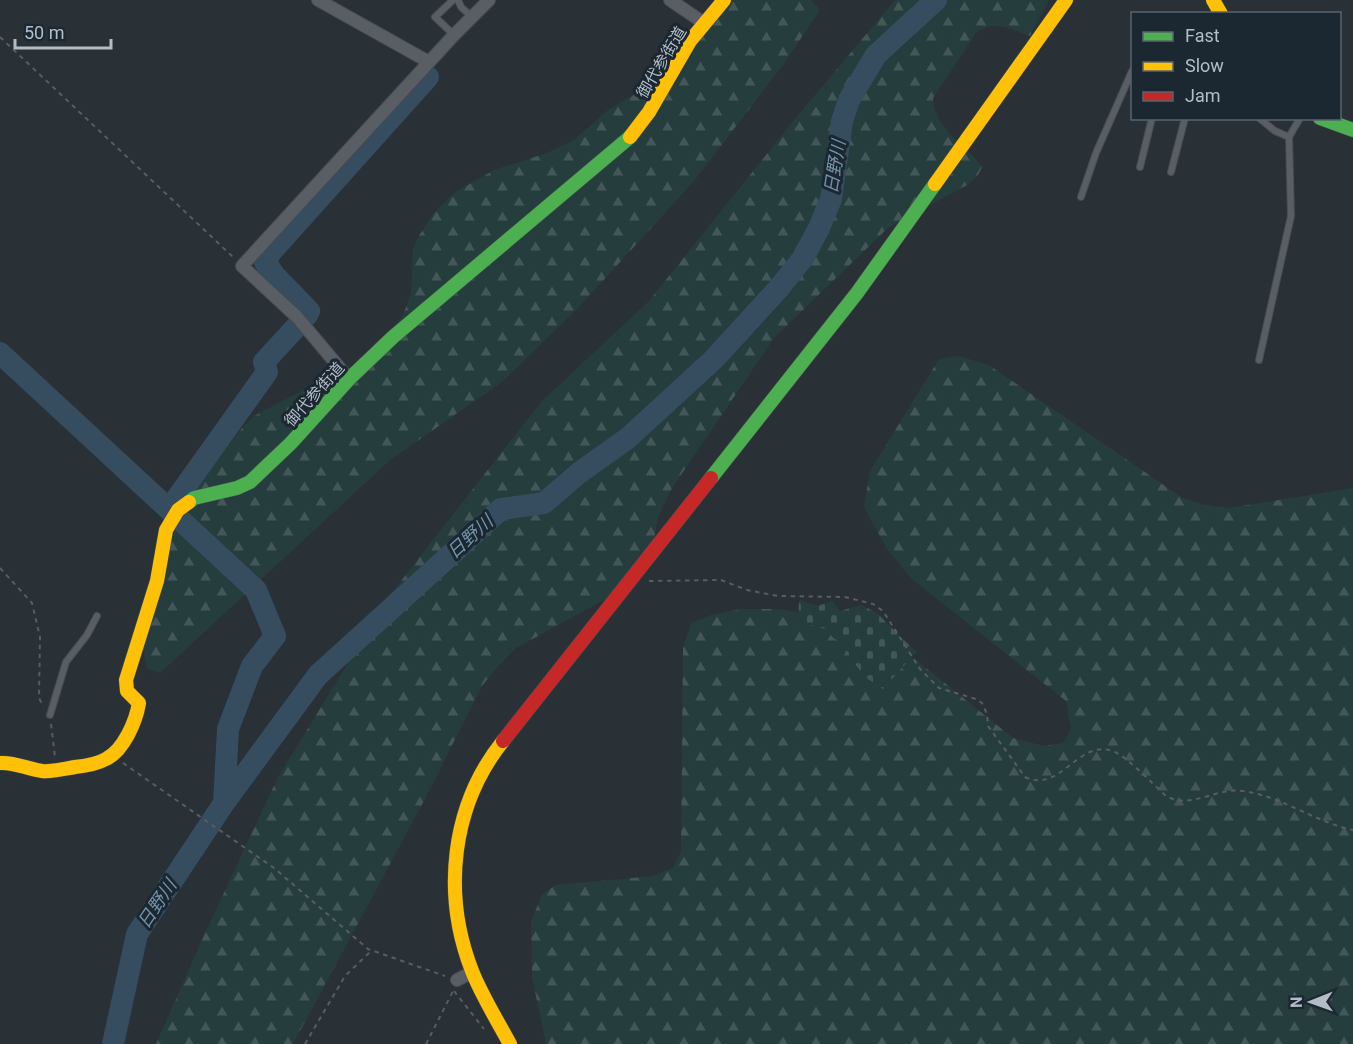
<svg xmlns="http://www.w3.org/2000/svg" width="1353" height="1044" viewBox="0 0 1353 1044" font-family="Roboto,'Noto Sans JP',sans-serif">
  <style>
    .forest { fill: url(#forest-firs) }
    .cemetery { fill: url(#cemetery-stones) }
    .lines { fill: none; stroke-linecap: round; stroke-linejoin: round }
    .river { stroke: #354d5f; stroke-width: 22 }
    .lane-casing { stroke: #474c51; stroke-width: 8 }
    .street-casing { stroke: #474c51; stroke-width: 14 }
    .fast-casing { stroke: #474c51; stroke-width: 15 }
    .slow-casing { stroke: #474c51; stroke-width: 15 }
    .jam-casing { stroke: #474c51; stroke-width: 15 }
    .path { stroke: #575d62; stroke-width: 2; stroke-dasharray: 4.5 4.5; stroke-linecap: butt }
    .lane { stroke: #595e64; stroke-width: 6 }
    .street { stroke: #595e64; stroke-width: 12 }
    .fast { stroke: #4caf50; stroke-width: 14 }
    .slow { stroke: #ffc107; stroke-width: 14 }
    .jam { stroke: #c62828; stroke-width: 14 }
    .labels { text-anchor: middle; stroke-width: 6; stroke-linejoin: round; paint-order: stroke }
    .street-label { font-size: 16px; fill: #b2bdc8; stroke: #1c2831 }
    .water-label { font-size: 18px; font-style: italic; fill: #7293ab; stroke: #1c2831 }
  </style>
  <defs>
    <pattern id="forest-firs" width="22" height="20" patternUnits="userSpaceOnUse" patternTransform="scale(1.5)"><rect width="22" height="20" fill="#263d3d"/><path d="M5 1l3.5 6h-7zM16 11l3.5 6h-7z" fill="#435758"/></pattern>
    <pattern id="cemetery-stones" width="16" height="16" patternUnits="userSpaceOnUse" patternTransform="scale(1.5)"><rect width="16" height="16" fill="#263d3d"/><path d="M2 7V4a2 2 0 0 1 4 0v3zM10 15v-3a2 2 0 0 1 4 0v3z" fill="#435758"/></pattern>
  </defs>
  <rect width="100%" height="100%" fill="#293036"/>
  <path class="forest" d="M 732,0 L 811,0 L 820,10 L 783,65 L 694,181 L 579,307 L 502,382 L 390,460 L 160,673 L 147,669 L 142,644 L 180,505 L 243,427 L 254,416 L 273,406 L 304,390 L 354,369 L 395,328 L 404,312 L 411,294 L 413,249 L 418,237 L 434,213 L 454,193 L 494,170 L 547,153 L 574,140 L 608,110 L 683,66 L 712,19 Z
    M 895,0 L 1049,0 L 1030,36 C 1011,29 994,19 976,33 L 933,98 C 934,129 966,144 982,167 L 977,177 L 967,185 L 889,227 L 774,338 L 672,488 L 658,517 L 654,540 L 615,594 L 516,648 L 499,665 L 482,686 L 425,799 L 293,1044 L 156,1044 L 202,940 L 278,777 L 390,595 L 541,402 L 649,301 L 794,120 Z
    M 958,356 L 989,365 L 1181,497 L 1204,505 L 1229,508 L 1353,488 L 1353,1044 L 546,1044 L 532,977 L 531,922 L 542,894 L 556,885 L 653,876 L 673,868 L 681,851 L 683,648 L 691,623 L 711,615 L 741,609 L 780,609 L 868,627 L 910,655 L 1013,738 L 1044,746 L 1063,743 L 1071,729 L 1066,701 L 912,579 L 887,549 L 864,507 L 870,471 L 939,359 Z"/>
  <path class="cemetery" d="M 799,600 L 818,606 L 832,601 L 840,611 L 861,605 L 877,613 L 916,652 L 883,689 L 865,677 L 842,647 L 825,629 L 798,621 Z"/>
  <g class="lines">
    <path class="river" d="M 307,315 L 309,311 L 275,276 L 265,262 L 271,252 L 428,77
      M 0,353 L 256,590 L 275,636 L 252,666 L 228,729 L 224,803
      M 170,508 L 267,372 L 264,362 L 299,324
      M 113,1044 L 137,934 L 224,803 L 318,675 L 501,509 L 544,503 L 579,473 L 628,438 L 714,359 L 779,288 L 803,258 L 819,228 L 831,199 L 842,121 L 849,100 L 876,55 L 936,0"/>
    <g class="lane-casing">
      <path id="lane" d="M 453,0 L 435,17 L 454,35
        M 458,0 L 461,7 L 472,17
        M 1259,118 L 1275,131 L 1289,137
        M 1140,167 L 1152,118
        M 1171,172 L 1185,118
        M 1081,197 L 1096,153 L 1132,71
        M 1259,360 L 1291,216 L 1289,137 L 1300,118
        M 50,715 L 66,662 L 87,635 L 97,616"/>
    </g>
    <g class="street-casing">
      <path id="street" d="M 318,0 L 429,62
        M 670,0 L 704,23
        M 349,379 L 297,317 L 242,266 L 454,35 L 489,0
        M 457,980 L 472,972"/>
    </g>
    <g class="fast-casing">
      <path id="fast" d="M 1320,118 L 1353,130
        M 711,478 L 857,293 L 935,184
        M 189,502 L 194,498 L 237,488 L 250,482 L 291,443 L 349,379 L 393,337 L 630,137"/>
    </g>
    <g class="slow-casing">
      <path id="slow" d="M 1213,0 L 1221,14
        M 630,137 L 649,112 L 690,41 L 724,0
        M 935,184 L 1066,0
        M 503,741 C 451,806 442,894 472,971 C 482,996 497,1020 510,1044
        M 0,763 C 15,762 27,769 42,771 C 52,772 64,769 75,767 C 85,766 97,764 106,759 C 124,750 136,721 139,703 L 127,691 L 126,680 L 157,581 L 166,530 L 178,510 L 189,502"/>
    </g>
    <g class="jam-casing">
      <path id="jam" d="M 503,741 L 711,478"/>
    </g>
    <path class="path" d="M 0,37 L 234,258
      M 0,568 L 32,603 L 40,637 L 39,698 L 43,706
      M 649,581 L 721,580 L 747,590 L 778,596 L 845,597 L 873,604 L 883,611 L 920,669 L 939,688 L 976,699 L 982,703 L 987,714 L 988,726 L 1025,777 C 1062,795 1079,734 1117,753 C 1131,761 1153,784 1166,796 C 1191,810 1216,787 1243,791 C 1281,796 1315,822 1353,830
      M 51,724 L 55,757
      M 123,763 L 274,868 L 368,949 L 445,976
      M 454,991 L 484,1029
      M 305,1044 L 345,976 L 371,951
      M 426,1044 L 453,991"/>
    <use href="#lane" class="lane"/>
    <use href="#street" class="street"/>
    <use href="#fast" class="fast"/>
    <use href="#slow" class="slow"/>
    <use href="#jam" class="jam"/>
  </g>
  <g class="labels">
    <g class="street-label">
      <text transform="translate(661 62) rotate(-59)" y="6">御代参街道</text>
      <text transform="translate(314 394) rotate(-48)" y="6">御代参街道</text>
    </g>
    <g class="water-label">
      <text transform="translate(835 167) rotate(-81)" y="6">日野川</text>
      <text transform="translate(470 537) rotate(-42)" y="6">日野川</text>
      <text transform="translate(157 904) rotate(-56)" y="6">日野川</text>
    </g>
  </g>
  <rect x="1131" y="12" width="210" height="108" fill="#1c2831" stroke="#58646d" stroke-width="1.5"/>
  <rect x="1143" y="32" width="30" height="9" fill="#4caf50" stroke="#58646d" stroke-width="1.5"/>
  <text x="1185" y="42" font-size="18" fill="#b2bdc8">Fast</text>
  <rect x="1143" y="62" width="30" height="9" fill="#ffc107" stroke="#58646d" stroke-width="1.5"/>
  <text x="1185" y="72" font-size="18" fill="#b2bdc8">Slow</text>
  <rect x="1143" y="92" width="30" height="9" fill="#c62828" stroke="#58646d" stroke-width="1.5"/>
  <text x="1185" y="102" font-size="18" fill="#b2bdc8">Jam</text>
  <g transform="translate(1311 1002) rotate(269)" stroke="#1c2831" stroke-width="4.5" paint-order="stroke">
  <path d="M0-4.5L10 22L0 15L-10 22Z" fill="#b2bdc8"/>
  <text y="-9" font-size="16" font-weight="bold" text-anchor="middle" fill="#b2bdc8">N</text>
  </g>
  <path d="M15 39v9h96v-9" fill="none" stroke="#b2bdc8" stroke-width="3"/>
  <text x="24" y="39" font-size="18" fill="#b2bdc8" stroke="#1c2831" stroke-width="4.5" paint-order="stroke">50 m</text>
</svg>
